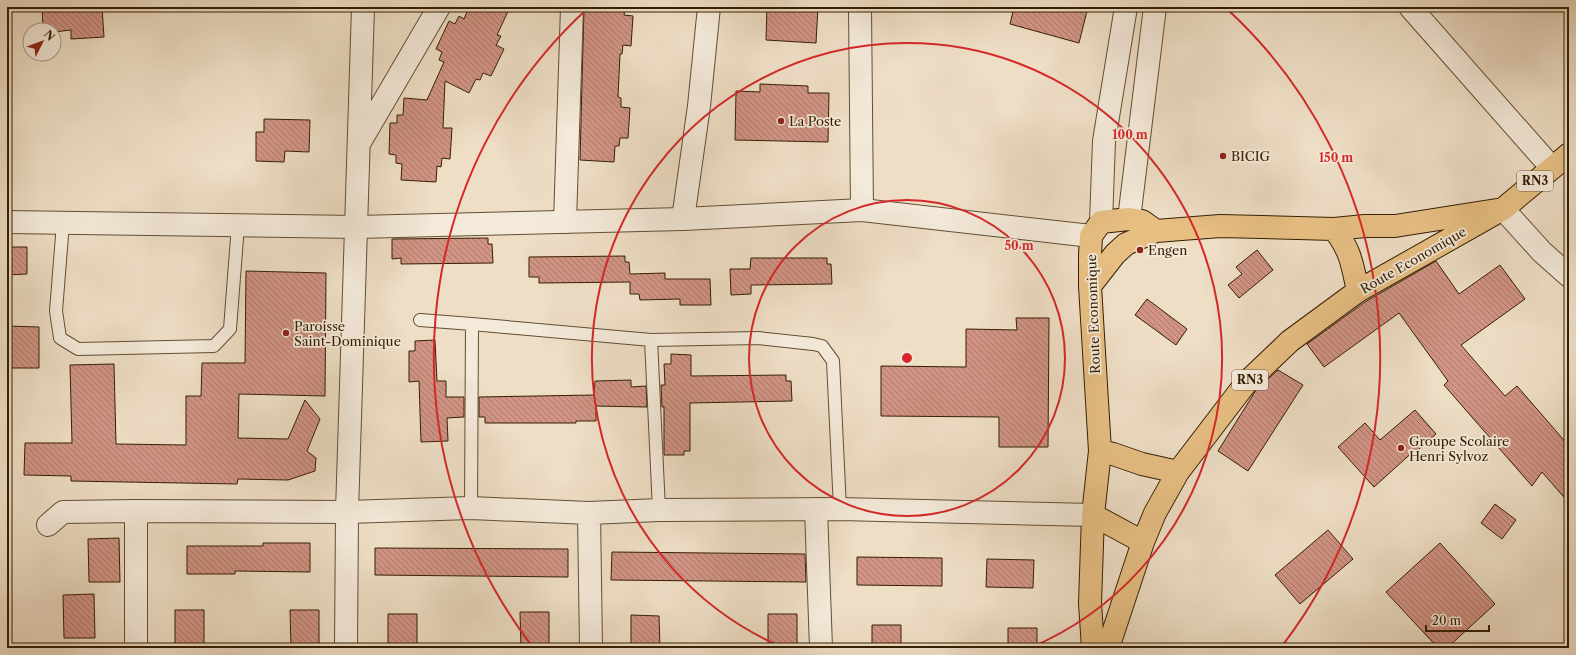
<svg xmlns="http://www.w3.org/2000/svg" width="1576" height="655" viewBox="0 0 1576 655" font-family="'Libre Caslon Text',serif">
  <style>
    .building { fill: url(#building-back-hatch); stroke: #341e01 }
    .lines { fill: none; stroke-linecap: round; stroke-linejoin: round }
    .service-casing { stroke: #624e32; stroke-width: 14 }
    .minor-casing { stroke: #624e32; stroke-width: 24 }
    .tertiary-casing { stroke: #624e32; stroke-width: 24 }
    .trunk-casing { stroke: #341e01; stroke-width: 24 }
    .service { stroke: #f4eada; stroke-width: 12 }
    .minor { stroke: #f4eada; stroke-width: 22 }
    .tertiary { stroke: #f4eada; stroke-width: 22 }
    .trunk { stroke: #e7bf83; stroke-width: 22 }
    .ring { fill: none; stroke: #d62828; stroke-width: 2 }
    .poi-dot { fill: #8f2418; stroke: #f4eada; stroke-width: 1.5 }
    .labels { text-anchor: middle; stroke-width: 3.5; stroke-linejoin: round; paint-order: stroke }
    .shield { fill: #f4eada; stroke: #6e5b42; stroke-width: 1 }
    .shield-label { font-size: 12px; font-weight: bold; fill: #341e01 }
    .poi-label { font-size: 13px; fill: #341e01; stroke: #f4eada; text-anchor: start }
    .street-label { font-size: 13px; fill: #341e01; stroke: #f4eada }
    .centre { fill: #d62828; stroke: #f4eada; stroke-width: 2 }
    .ring-label { font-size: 12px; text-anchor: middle; font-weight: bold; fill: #d62828; stroke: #f4eada; stroke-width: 3.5; stroke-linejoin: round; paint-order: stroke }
  </style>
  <defs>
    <pattern id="building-back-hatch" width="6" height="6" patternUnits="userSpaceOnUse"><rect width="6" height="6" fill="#d19485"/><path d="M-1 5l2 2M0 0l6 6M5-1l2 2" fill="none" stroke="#aa786a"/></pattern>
  </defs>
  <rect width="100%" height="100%" fill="#eedec6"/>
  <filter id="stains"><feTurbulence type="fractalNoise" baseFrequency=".005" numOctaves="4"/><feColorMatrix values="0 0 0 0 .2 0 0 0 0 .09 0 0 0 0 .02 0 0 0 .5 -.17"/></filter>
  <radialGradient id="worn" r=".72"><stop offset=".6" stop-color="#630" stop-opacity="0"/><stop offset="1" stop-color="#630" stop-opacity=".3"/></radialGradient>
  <path class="building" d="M 42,7 L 102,7 L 104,37 L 71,39 L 71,30 L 54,32 L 54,30 L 43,30 Z
    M 469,7 L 510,7 L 497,35 L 501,36 L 496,45 L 504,49 L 491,76 L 483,73 L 480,80 L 476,79 L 469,93 L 445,81 L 443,128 L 452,128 L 450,159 L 442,158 L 441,167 L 437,166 L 436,182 L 401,180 L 402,164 L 396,163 L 396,155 L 389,154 L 390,123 L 397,123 L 397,115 L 403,115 L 404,98 L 427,100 L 444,62 L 439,60 L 442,52 L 436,49 L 449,21 L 455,24 L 459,16 L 464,19 Z
    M 584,7 L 625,7 L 624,15 L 633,16 L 631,46 L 623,45 L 622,54 L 620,54 L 618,97 L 621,98 L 621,107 L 630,108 L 628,138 L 620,138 L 619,146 L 615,146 L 614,162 L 580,160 Z
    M 767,7 L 818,7 L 816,43 L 766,40 Z
    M 1014,7 L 1088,7 L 1079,43 L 1010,24 Z
    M 760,84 L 808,86 L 808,93 L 829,93 L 828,142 L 735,140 L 736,91 L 760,92 Z
    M 264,119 L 310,120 L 309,152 L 285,151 L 284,162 L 256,161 L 256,132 L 264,132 Z
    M 488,238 L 488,244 L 492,244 L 493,263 L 401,264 L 401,258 L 392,259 L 392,239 Z
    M 7,247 L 27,247 L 27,274 L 7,275 Z
    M 1257,250 L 1273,270 L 1239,298 L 1228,285 L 1242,274 L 1236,267 Z
    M 625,256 L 625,262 L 629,262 L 630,274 L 665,273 L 665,279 L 710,279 L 711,305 L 680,305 L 680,299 L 640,300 L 639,294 L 630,294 L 630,282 L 539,283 L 539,277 L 529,277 L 529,257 Z
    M 751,258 L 827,258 L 827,264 L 831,264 L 832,284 L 751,285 L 751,294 L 731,295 L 730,269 L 750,269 Z
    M 1436,261 L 1459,294 L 1500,265 L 1525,299 L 1461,345 L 1505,396 L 1517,386 L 1569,446 L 1569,503 L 1542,472 L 1532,486 L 1444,385 L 1448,381 L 1399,313 L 1324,367 L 1307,344 L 1365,302 Z
    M 246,271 L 326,273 L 325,396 L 239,394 L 238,438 L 288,439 L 305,400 L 320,419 L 307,451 L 316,458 L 315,471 L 288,480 L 238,479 L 237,484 L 71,481 L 71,476 L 24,475 L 25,443 L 72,443 L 70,365 L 114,364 L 116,444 L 186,445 L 186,396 L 201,396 L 202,363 L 245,363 Z
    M 1147,299 L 1187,329 L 1176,345 L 1135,315 Z
    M 1016,318 L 1049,318 L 1048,447 L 999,447 L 999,417 L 881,416 L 881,366 L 966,367 L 966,329 L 1017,330 Z
    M 7,326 L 39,327 L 39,368 L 7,368 Z
    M 435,340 L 437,381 L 446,381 L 446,397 L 464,397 L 464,417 L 447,418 L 448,441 L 421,442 L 419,381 L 409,382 L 409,351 L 415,351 L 415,341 Z
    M 671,354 L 691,355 L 691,376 L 786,375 L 786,381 L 791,381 L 792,401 L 690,403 L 690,451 L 684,451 L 684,455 L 664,455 L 664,407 L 662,407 L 661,385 L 665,385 L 664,364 L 671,364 Z
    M 1278,370 L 1303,385 L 1248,471 L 1218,451 L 1256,390 Z
    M 631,380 L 631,387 L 646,386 L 647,407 L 596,406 L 596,421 L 576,421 L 576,423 L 485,423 L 485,417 L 479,417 L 479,397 L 594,395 L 595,381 Z
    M 1415,410 L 1436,434 L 1418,450 L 1416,449 L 1374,487 L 1338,447 L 1365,423 L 1380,440 Z
    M 1495,504 L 1516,520 L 1502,539 L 1481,523 Z
    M 1328,530 L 1353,559 L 1300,604 L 1275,575 Z
    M 119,538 L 120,582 L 89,582 L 88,539 Z
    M 263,543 L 310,543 L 310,572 L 235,571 L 235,574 L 187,574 L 187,546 L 263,546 Z
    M 1440,543 L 1495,604 L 1447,648 L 1438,648 L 1386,592 Z
    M 375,548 L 568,549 L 568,577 L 375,575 Z
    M 612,552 L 805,554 L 806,582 L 611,580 Z
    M 857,557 L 942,558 L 942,586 L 857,585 Z
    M 987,559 L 1034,560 L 1033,588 L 986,587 Z
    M 94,594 L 95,638 L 64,638 L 63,595 Z
    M 175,610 L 204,610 L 204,648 L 175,648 Z
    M 290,610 L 319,610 L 319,648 L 291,648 Z
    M 520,612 L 549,612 L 549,648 L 521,648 Z
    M 388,614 L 417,614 L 417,648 L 388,648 Z
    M 768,614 L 797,614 L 797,648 L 768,648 Z
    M 631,615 L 659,616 L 660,648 L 631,648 Z
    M 872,625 L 901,625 L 901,648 L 872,648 Z
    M 1008,628 L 1037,628 L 1037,648 L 1008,648 Z"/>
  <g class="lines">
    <g class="service-casing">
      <path id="service" d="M 63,223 L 56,311 L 60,338 L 78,349 L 214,346 L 230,329 L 238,225
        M 420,320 L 472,324 L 471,508
        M 472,324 L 651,340 L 758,338 L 813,344 L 822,346 L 833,361 L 840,509
        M 651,340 L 659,510"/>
    </g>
    <g class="minor-casing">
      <path id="minor" d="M 860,7 L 862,210
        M 1410,7 L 1552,168
        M 360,142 L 439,7
        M 1503,209 L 1542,252 L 1569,276
        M 683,219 L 699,106 L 709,7
        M 1129,219 L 1155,7
        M 565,222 L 572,7
        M 1101,222 L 1104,141 L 1126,7
        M 816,509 L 821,648
        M 136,511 L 136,648
        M 589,513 L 591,648
        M 48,525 L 63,512 L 136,511 L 347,512 L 471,508 L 589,513 L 659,510 L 840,509 L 1093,515
        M 346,648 L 347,512 L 363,7"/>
    </g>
    <g class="tertiary-casing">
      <path id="tertiary" d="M 7,222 L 357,227 L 683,219 L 862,210 L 1091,236"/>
    </g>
    <g class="trunk-casing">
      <path id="trunk" d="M 1334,229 C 1351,251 1352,264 1358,291
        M 1090,286 L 1115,254 L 1126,244 L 1156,231
        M 1100,451 L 1113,454 L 1142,464 L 1178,472
        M 1093,515 L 1143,542
        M 1093,648 L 1090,603 L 1093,515 L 1100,451 L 1090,286 L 1090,255 L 1091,236 L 1101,222 L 1129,219 L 1142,221 L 1156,231 L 1220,226 L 1334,229 L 1365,226 L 1395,226 L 1503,209
        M 1108,648 L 1143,542 L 1155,513 L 1178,472 L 1246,383 L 1290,341 L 1358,291 L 1503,209 L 1569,154"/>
    </g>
    <use href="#service" class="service"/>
    <use href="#minor" class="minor"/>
    <use href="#tertiary" class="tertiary"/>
    <use href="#trunk" class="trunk"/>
  </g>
  <g class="ring">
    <circle cx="907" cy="358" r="158"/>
    <path d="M784 648A315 315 0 1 1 1030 648"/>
    <path d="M532 646A473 473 0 0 1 587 9M1227 9A473 473 0 0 1 1282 646"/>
  </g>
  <g class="poi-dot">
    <circle cx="781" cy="121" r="4"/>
    <circle cx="1223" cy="156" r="4"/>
    <circle cx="1140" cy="250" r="4"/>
    <circle cx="286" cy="333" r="4"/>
    <circle cx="1401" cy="448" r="4"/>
  </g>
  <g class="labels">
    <g class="shield">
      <rect x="1517" y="171" width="36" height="20" rx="3"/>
      <rect x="1232" y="370" width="36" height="20" rx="3"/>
    </g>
    <g class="shield-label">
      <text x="1535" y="185">RN3</text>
      <text x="1250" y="384">RN3</text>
    </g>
    <g class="poi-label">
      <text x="789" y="126">La Poste</text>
      <text x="1231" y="161">BICIG</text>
      <text x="1148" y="255">Engen</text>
      <text x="294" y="331">Paroisse<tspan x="294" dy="15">Saint-Dominique</tspan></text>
      <text x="1409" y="446">Groupe Scolaire<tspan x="1409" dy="15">Henri Sylvoz</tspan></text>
    </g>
    <g class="street-label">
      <text transform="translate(1413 260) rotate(-30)" y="5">Route Economique</text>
      <text transform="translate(1093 314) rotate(-92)" y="5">Route Economique</text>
    </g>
  </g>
  <circle cx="907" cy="358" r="6" class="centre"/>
  <g class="ring-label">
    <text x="1130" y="139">100 m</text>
    <text x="1336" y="162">150 m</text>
    <text x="1019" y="250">50 m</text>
  </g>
  <rect width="1576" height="655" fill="none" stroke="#eedec6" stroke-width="24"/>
  <rect x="8" y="8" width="1560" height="639" fill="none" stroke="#341e01" stroke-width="2"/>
  <rect x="12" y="12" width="1552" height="631" fill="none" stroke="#341e01"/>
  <g transform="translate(42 42) rotate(48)"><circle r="19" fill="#f4eada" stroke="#a79883"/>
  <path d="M0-3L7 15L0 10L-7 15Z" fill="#8f2418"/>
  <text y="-6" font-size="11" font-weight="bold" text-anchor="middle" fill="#341e01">N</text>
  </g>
  <path d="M1426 625v6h63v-6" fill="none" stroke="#341e01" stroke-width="2"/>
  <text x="1432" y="625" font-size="12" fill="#341e01" stroke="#f4eada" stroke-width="3" paint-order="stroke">20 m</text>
  <rect width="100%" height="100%" filter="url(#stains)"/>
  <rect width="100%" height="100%" fill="url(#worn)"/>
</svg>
